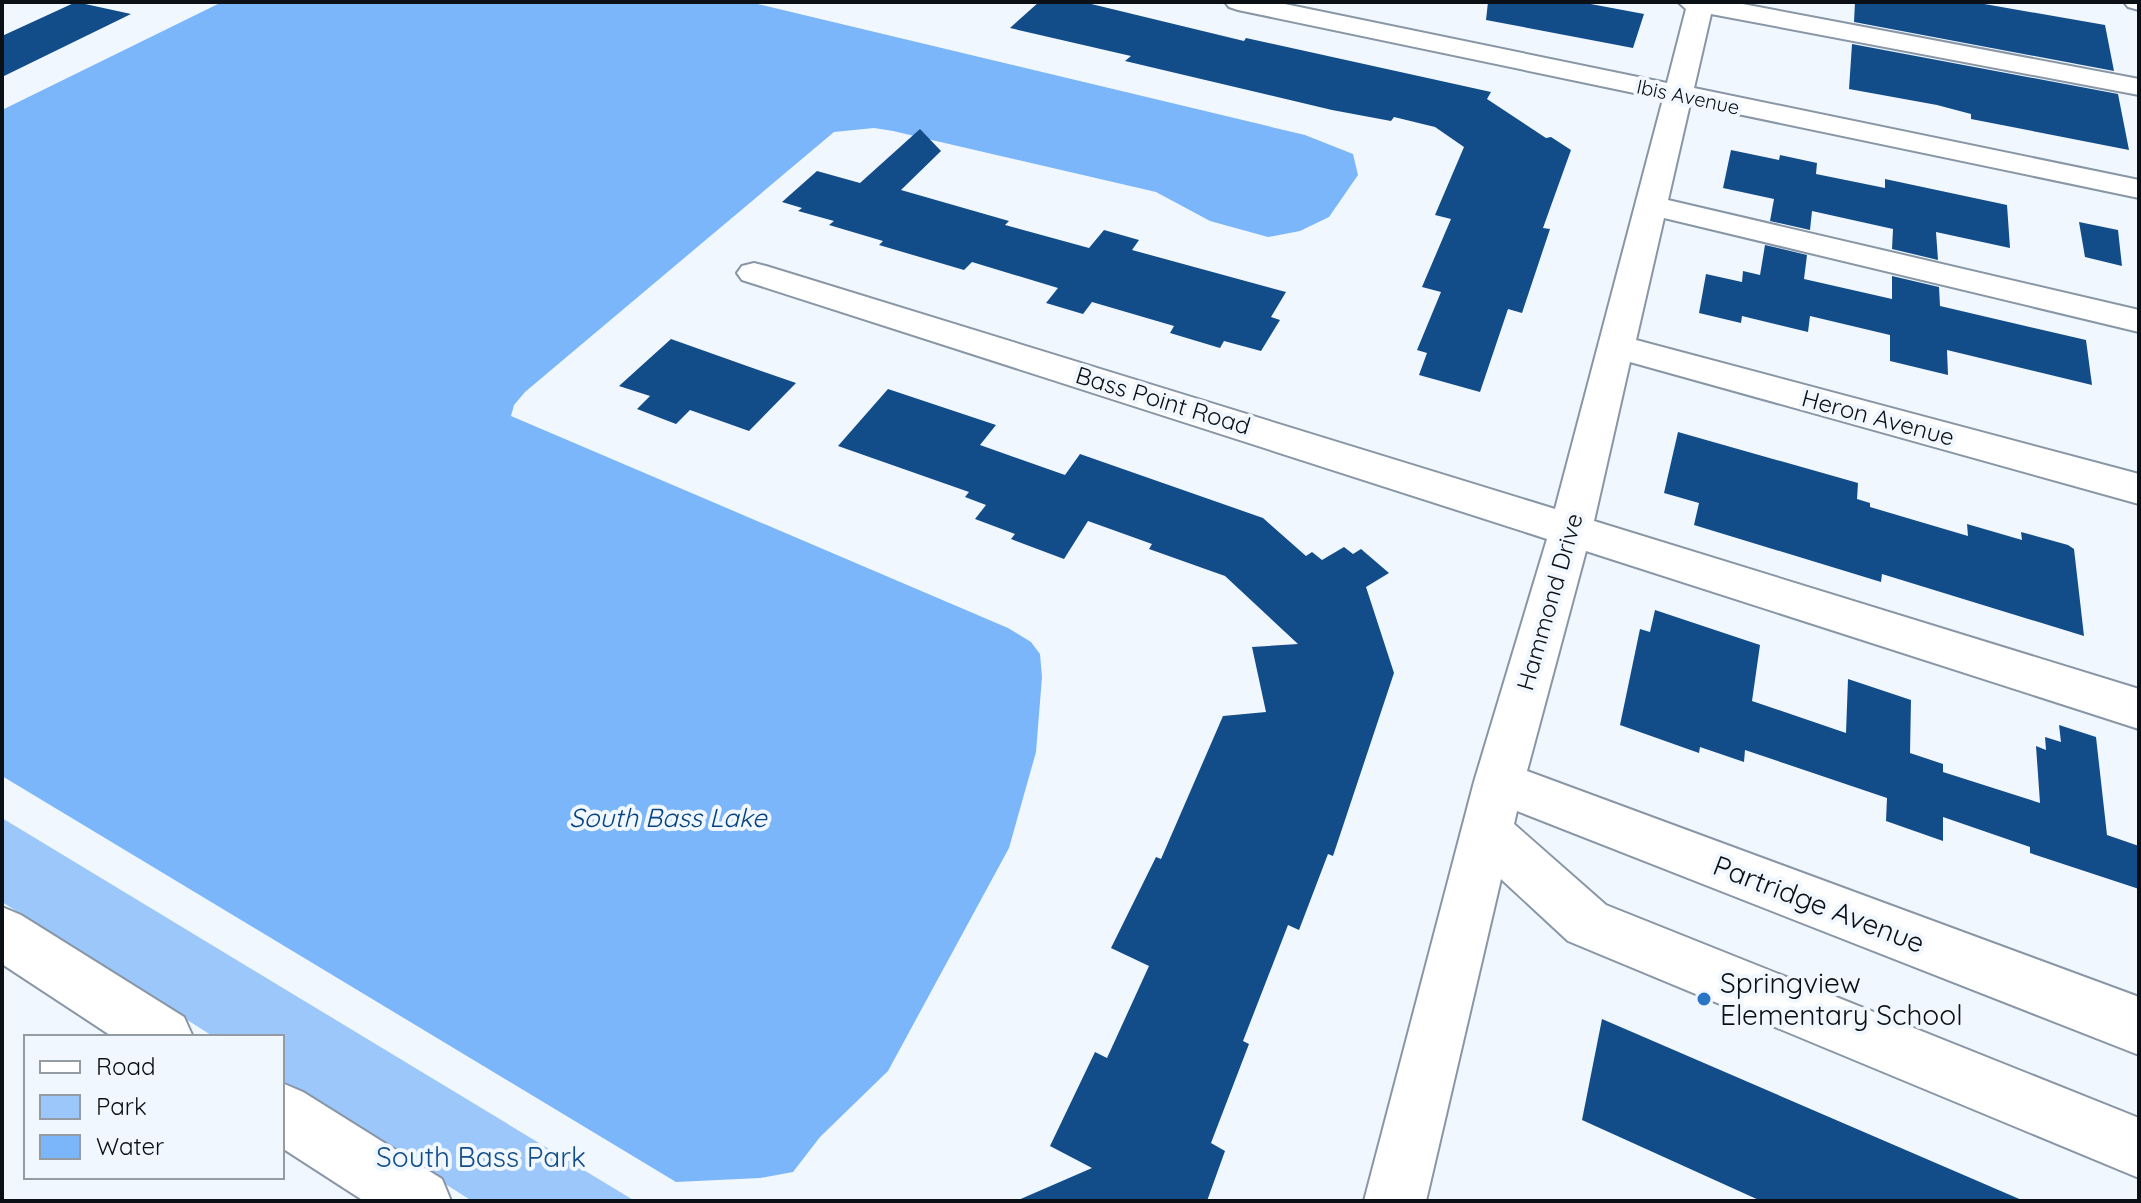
<svg xmlns="http://www.w3.org/2000/svg" width="2141" height="1203" viewBox="0 0 2141 1203" font-family="Quicksand,sans-serif">
  <style>
    .green { fill: #9cc7fb }
    .water { fill: #7cb6fa }
    .building { fill: #124d89 }
    .lines { fill: none; stroke-linecap: round; stroke-linejoin: round }
    .minor-casing { stroke: #8896a6; stroke-width: 4 }
    .minor { fill: #fff; fill-rule: evenodd }
    .poi-dot { fill: #2974c4; stroke: #f1f7ff; stroke-width: 3 }
    .labels { text-anchor: middle; stroke-width: 8; stroke-linejoin: round; paint-order: stroke }
    .far-street-label { font-size: 20px; fill: #0b1016; stroke: #f1f7ff }
    .street-label { font-size: 24px; fill: #0b1016; stroke: #f1f7ff }
    .water-label { font-size: 26px; font-style: italic; fill: #054480; stroke: #f1f7ff }
    .near-street-label { font-size: 28px; fill: #0b1016; stroke: #f1f7ff }
    .near-poi-label { font-size: 28px; fill: #0b1016; stroke: #f1f7ff; text-anchor: start }
    .near-park-label { font-size: 28px; fill: #134e8b; stroke: #f1f7ff }
  </style>
  <rect width="100%" height="100%" fill="#f1f7ff"/>
  <path class="green" d="M 2,818 L 635,1201 L 472,1201 L 282,1080 L 282,1037 L 214,1037 L 2,902 Z"/>
  <path class="water" d="M 222,2 L 749,2 L 1305,135 L 1353,154 L 1358,175 L 1329,217 L 1300,231 L 1268,237 L 1210,221 L 1156,192 L 893,131 L 874,128 L 834,132 L 525,392 L 514,405 L 511,416 L 1008,628 L 1031,642 L 1040,654 L 1042,677 L 1036,752 L 1009,848 L 888,1071 L 820,1137 L 793,1172 L 760,1178 L 676,1182 L 2,776 L 2,110 Z"/>
  <path class="building" d="M 76,2 L 131,14 L 2,77 L 2,36 Z
    M 1039,2 L 1083,2 L 1244,41 L 1246,38 L 1491,92 L 1487,99 L 1546,138 L 1551,137 L 1571,150 L 1543,228 L 1550,229 L 1522,313 L 1508,309 L 1480,392 L 1419,375 L 1427,353 L 1417,350 L 1441,292 L 1422,287 L 1451,219 L 1435,215 L 1464,147 L 1435,127 L 1394,117 L 1391,121 L 1332,110 L 1125,61 L 1131,56 L 1010,28 Z
    M 1488,2 L 1580,2 L 1644,14 L 1633,48 L 1486,20 Z
    M 1855,2 L 1973,2 L 2105,25 L 2114,71 L 1854,22 Z
    M 1852,44 L 2118,94 L 2129,150 L 1971,119 L 1971,114 L 1937,105 L 1849,89 Z
    M 920,129 L 941,151 L 901,190 L 1009,221 L 1005,225 L 1089,248 L 1104,230 L 1139,240 L 1132,250 L 1286,292 L 1271,317 L 1280,320 L 1261,351 L 1224,341 L 1220,348 L 1170,333 L 1174,326 L 1092,302 L 1083,314 L 1046,303 L 1058,288 L 972,262 L 964,270 L 879,245 L 883,241 L 829,225 L 834,221 L 798,211 L 802,208 L 782,202 L 817,171 L 860,183 Z
    M 1731,150 L 1779,160 L 1780,155 L 1817,163 L 1816,174 L 1885,188 L 1885,179 L 2007,205 L 2010,248 L 1936,232 L 1938,260 L 1892,249 L 1893,229 L 1812,211 L 1810,230 L 1770,221 L 1774,199 L 1723,188 Z
    M 2079,222 L 2118,230 L 2122,266 L 2085,257 Z
    M 1765,245 L 1807,255 L 1804,279 L 1892,299 L 1892,276 L 1939,287 L 1940,306 L 2086,340 L 2092,385 L 1947,350 L 1948,375 L 1890,361 L 1890,335 L 1810,316 L 1808,332 L 1742,316 L 1741,323 L 1699,313 L 1706,274 L 1742,282 L 1743,271 L 1760,275 Z
    M 671,339 L 747,366 L 796,383 L 749,431 L 690,410 L 676,424 L 637,409 L 650,396 L 619,386 Z
    M 888,389 L 996,425 L 980,445 L 1065,475 L 1080,454 L 1263,518 L 1306,556 L 1312,552 L 1322,560 L 1344,547 L 1353,554 L 1361,549 L 1389,573 L 1366,587 L 1394,673 L 1333,856 L 1328,854 L 1299,930 L 1288,925 L 1243,1041 L 1249,1044 L 1211,1143 L 1225,1151 L 1207,1201 L 1016,1201 L 1092,1168 L 1050,1146 L 1095,1052 L 1107,1058 L 1149,966 L 1111,948 L 1156,857 L 1161,859 L 1223,716 L 1266,712 L 1252,647 L 1298,644 L 1225,576 L 1149,549 L 1152,544 L 1088,521 L 1064,559 L 1011,539 L 1015,534 L 975,519 L 986,505 L 965,497 L 969,492 L 838,446 Z
    M 1678,432 L 1858,483 L 1857,499 L 1870,503 L 1870,507 L 1968,536 L 1967,524 L 2022,540 L 2021,532 L 2068,545 L 2074,549 L 2084,636 L 1882,574 L 1881,582 L 1694,525 L 1699,503 L 1664,493 Z
    M 1655,610 L 1760,645 L 1752,701 L 1846,733 L 1848,679 L 1911,700 L 1910,753 L 1943,764 L 1943,772 L 2040,803 L 2036,746 L 2046,750 L 2045,737 L 2061,742 L 2059,725 L 2096,737 L 2107,835 L 2139,846 L 2139,889 L 2030,853 L 2030,847 L 1943,817 L 1943,841 L 1886,821 L 1887,798 L 1745,750 L 1744,762 L 1700,747 L 1699,753 L 1620,725 L 1640,629 L 1650,632 Z
    M 1602,1019 L 2024,1201 L 1761,1201 L 1582,1120 Z"/>
  <g class="lines">
    <g class="minor-casing">
      <path id="minor" d="M 1225,2 L 1275,2 L 1667,83 L 1686,9 L 1678,2 L 1732,2 L 2139,79 L 2139,95 L 1711,14 L 1694,88 L 2139,180 L 2139,198 L 1690,104 L 1668,200 L 2139,310 L 2139,332 L 1664,218 L 1636,340 L 2139,474 L 2139,504 L 1630,362 L 1594,521 L 2139,689 L 2139,729 L 1586,551 L 1527,771 L 2139,997 L 2139,1055 L 1517,811 L 1514,824 L 1606,905 L 2139,1118 L 2139,1178 L 1568,941 L 1501,879 L 1426,1201 L 1364,1201 L 1474,782 L 1547,539 L 742,280 L 737,273 L 742,266 L 754,263 L 766,266 L 1555,509 L 1663,99 L 1238,10 L 1229,7 Z
        M 2124,2 L 2139,2 L 2139,10 L 2128,7 Z
        M 2,907 L 21,915 L 184,1017 L 193,1037 L 113,1037 L 2,964 Z
        M 282,1083 L 303,1092 L 442,1179 L 451,1201 L 364,1201 L 282,1148 Z"/>
    </g>
    <use href="#minor" class="minor"/>
  </g>
  <circle class="poi-dot" cx="1704" cy="999" r="8"/>
  <g class="labels">
    <g class="far-street-label">
      <text transform="translate(1688 97) rotate(12)" y="7">Ibis Avenue</text>
    </g>
    <g class="street-label">
      <text transform="translate(1163 401) rotate(17)" y="8">Bass Point Road</text>
      <text transform="translate(1878 418) rotate(15)" y="8">Heron Avenue</text>
      <text transform="translate(1550 602) rotate(-74)" y="8">Hammond Drive</text>
    </g>
    <g class="water-label">
      <text x="668" y="827">South Bass Lake</text>
    </g>
    <g class="near-street-label">
      <text transform="translate(1819 904) rotate(21)" y="10">Partridge Avenue</text>
    </g>
    <g class="near-poi-label">
      <text x="1720" y="993">Springview<tspan x="1720" dy="32">Elementary School</tspan></text>
    </g>
    <g class="near-park-label">
      <text x="481" y="1167">South Bass Park</text>
    </g>
  </g>
  <rect width="2141" height="1203" fill="none" stroke="#0b1016" stroke-width="8"/>
  <rect x="24" y="1035" width="260" height="144" fill="#f1f7ff" stroke="#959ba2" stroke-width="2"/>
  <rect x="40" y="1061" width="40" height="12" fill="#ffffff" stroke="#959ba2" stroke-width="2"/>
  <text x="96" y="1075" font-size="24" fill="#0b1016">Road</text>
  <rect x="40" y="1095" width="40" height="24" fill="#9cc7fb" stroke="#959ba2" stroke-width="2"/>
  <text x="96" y="1115" font-size="24" fill="#0b1016">Park</text>
  <rect x="40" y="1135" width="40" height="24" fill="#7cb6fa" stroke="#959ba2" stroke-width="2"/>
  <text x="96" y="1155" font-size="24" fill="#0b1016">Water</text>
</svg>
